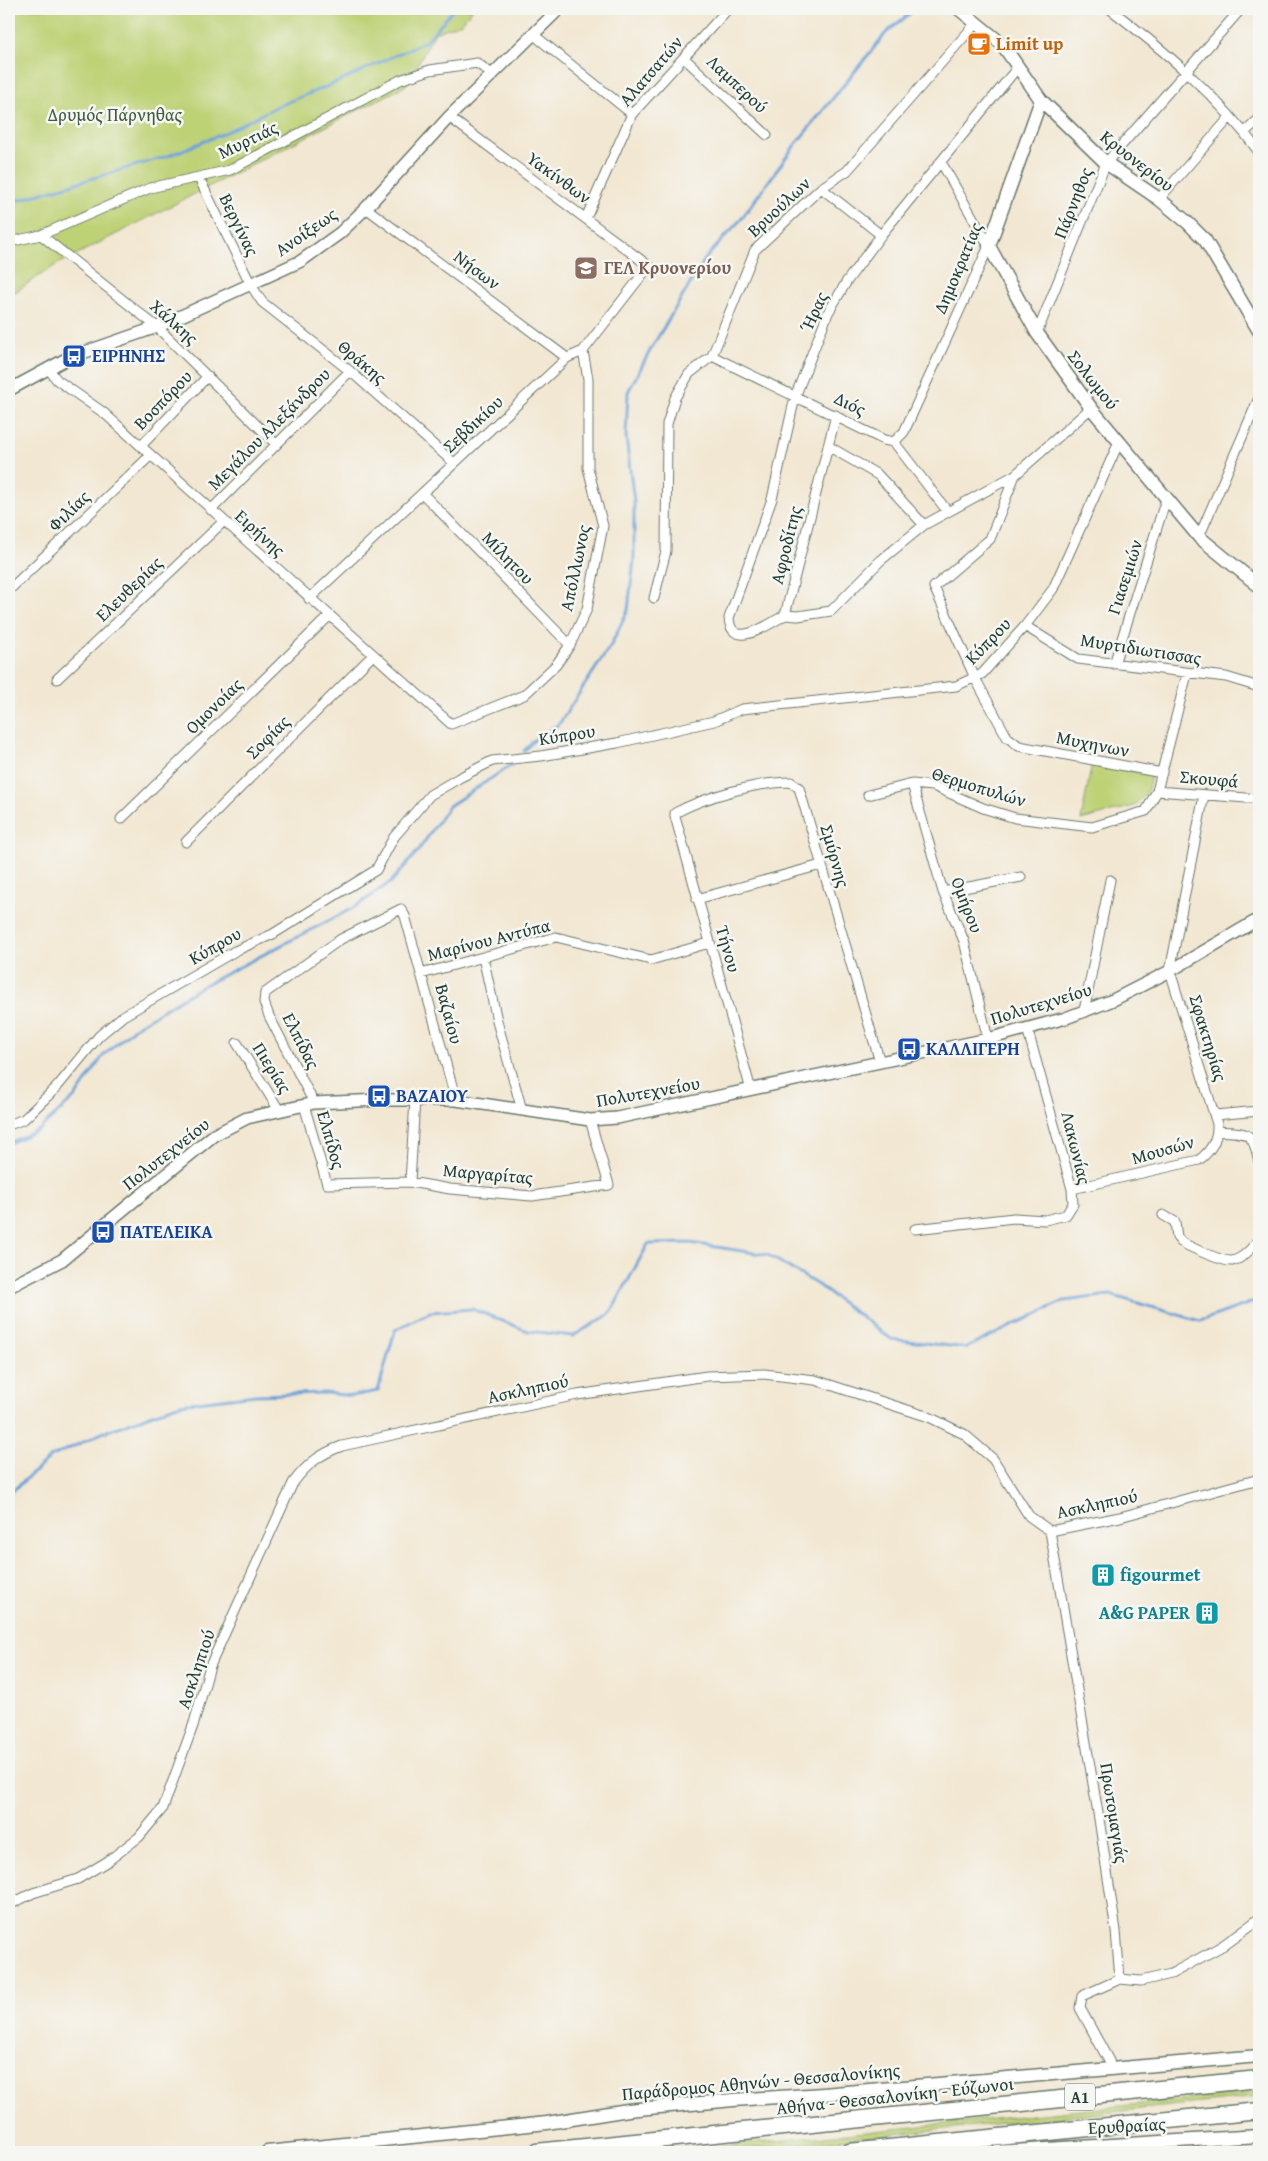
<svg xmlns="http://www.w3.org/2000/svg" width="1268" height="2161" viewBox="0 0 1268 2161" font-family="'Gentium Book Plus',serif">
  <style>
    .green { fill: #bdd175; stroke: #6e8754 }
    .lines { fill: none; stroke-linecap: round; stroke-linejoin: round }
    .stream { stroke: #67a0d6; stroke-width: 3 }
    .minor-casing { stroke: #69786b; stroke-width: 11 }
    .tertiary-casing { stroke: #69786b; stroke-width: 14 }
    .secondary-casing { stroke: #69786b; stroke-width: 15 }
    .motorway-casing { stroke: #69786b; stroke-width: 19 }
    .minor { stroke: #fff; stroke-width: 9 }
    .tertiary { stroke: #fff; stroke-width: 11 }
    .secondary { stroke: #fff; stroke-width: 12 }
    .motorway { stroke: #fff; stroke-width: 16 }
    .labels { text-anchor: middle; stroke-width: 5; stroke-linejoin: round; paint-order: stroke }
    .shield { fill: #f6f6f2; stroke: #60746d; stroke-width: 1 }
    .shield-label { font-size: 16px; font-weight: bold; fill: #1f3d34 }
    .food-label { font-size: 18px; font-weight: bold; fill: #c56008; stroke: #f6f6f2; text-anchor: start }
    .street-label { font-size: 18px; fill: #1f3d34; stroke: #f6f6f2 }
    .park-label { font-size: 18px; fill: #3f5b41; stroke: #f6f6f2 }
    .education-label { font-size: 18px; font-weight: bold; fill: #785e54; stroke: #f6f6f2; text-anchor: start }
    .transit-label { font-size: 18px; font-weight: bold; fill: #164399; stroke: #f6f6f2; text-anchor: start }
    .culture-label { font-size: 18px; font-weight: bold; fill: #0d838f; stroke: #f6f6f2; text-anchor: start }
  </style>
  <rect width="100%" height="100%" fill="#f6f6f2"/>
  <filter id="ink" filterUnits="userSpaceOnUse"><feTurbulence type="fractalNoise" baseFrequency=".02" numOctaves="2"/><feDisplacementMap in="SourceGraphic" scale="10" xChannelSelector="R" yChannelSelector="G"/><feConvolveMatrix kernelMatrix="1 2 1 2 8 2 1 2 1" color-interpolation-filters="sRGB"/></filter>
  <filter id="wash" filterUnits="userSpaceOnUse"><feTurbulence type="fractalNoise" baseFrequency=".0096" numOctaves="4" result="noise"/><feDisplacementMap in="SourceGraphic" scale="20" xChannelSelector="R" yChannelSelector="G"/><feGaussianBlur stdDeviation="1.12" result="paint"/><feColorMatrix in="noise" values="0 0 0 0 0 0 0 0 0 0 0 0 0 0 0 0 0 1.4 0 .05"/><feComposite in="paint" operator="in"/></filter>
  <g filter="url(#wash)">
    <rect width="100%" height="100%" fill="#f2e7d2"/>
    <path class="green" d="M 9,9 L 473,9 L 461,23 L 435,33 L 405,86 L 56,265 L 9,296 Z
      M 1092,763 L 1151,775 L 1147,793 L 1134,806 L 1081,820 Z
      M 1259,2092 L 1259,2097 L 718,2152 L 668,2152 Z"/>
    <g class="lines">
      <path class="stream" d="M 9,203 L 168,156 L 222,134 L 276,107 L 338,82 L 426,41 L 454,9
        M 524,751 L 533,741 L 559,724 L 611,645 L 628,610 L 634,559 L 634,502 L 626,437 L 628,392 L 652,347 L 705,259 L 742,218 L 795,145 L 886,33 L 915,9
        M 9,1143 L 39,1130 L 76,1096 L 103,1056 L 134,1028 L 199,988 L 355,907 L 391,882 L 418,851 L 449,806 L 513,764
        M 9,1494 L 51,1457 L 102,1433 L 180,1404 L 256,1395 L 326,1393 L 352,1396 L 378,1391 L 395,1330 L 430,1312 L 472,1309 L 528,1331 L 573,1336 L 610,1314 L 648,1244 L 690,1243 L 768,1255 L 818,1285 L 891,1339 L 966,1348 L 1064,1301 L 1110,1295 L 1200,1321 L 1259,1300"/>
    </g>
  </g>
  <g filter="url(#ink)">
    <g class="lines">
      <g class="minor-casing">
        <path id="minor" d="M 1110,9 C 1164,50 1219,97 1259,152
          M 534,35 L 632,114
          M 684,58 L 767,135
          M 1245,132 L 1259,119
          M 199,178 L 251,285 L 262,302 L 350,371 L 454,463
          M 821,188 L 881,235
          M 1159,199 L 1230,117
          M 366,208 L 567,358
          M 586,218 L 632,114 L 728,9
          M 41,235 L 157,327 L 276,444
          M 9,242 L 41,235 L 150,188 L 230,170 L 400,80 L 430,70 L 477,63 L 493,75
          M 1037,333 L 1106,163 L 1241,9
          M 712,356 L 884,440 L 894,442 L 948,512
          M 48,368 L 57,380 L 104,413 L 451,724 L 524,695 L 556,665 L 570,645 L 587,609 L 603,526 L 588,468 L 588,379 L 583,351
          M 836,415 L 785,615 C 771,623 731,652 729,618 L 772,499 L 795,397 L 828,313 L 847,281 L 881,235 L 1018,67
          M 894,442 L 904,432 L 989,246 L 941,162
          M 141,446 L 208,376
          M 828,446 L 878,475 L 924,525
          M 1015,475 L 990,539 L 934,587 L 975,678 L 1007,737 L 1019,746 L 1162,773
          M 423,494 L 570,645
          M 211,510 L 350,371
          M 1199,537 L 1259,398
          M 9,590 L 151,455
          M 654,598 L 666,551 L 667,424 L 675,398 L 689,374 L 712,356 L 755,250 L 821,188 L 847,171 L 976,23
          M 309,599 L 567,358 L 583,351 L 649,266 L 449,117
          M 785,615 L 798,616 L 831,611 L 880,561 L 924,525 L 1015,475 L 1091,408
          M 1025,626 L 1078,659 L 1226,677 L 1259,687
          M 1114,664 L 1166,499
          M 57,679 L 223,522
          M 912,784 L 943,892 L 964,941 L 988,1039
          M 1157,791 L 1259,799
          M 868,795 L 912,784 L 933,786 L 983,808 L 1015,818 L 1092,827 L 1146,811 L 1157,791 L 1187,674
          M 121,819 L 329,616
          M 186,842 L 373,655
          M 943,892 L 1021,877
          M 697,899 L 821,865
          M 483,957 L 498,1025 L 522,1110
          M 421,974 L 556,937 L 651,960 L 709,943
          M 1084,1011 L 1110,880
          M 237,1043 L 279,1110
          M 751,1090 L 675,816 L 675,813 C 704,797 758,782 791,782 L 799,788 L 880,1062
          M 314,1103 L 269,1016 L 264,1002 L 265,993 L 341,939 L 401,909 L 405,916 L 456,1100
          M 304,1105 L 327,1184 L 410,1182 L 450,1189 L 532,1196 L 609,1185 L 590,1120
          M 1215,1115 L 1259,1111
          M 9,1125 L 24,1119 L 57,1087 L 99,1036 L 123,1016 L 235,951 L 273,934 L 376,870 L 394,837 L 430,795 L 459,778 L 492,761 L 541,756 L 617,743 L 714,721 L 742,709 L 956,686 L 982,674 L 1025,626 L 1053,589 L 1119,442
          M 1217,1131 C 1247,1133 1253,1130 1259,1162
          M 410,1182 L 415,1100
          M 1072,1189 L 1199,1160 C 1211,1151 1218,1140 1217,1124 L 1170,971 L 1204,795
          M 1163,1215 L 1175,1222 L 1177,1237 L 1181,1242 C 1190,1247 1222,1262 1232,1261 C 1243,1259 1253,1247 1259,1239
          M 915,1229 L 1014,1218 L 1045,1220 L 1066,1215 L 1073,1204 L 1072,1189 L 1027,1028
          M 1050,1531 L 1099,1819 L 1116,1931 L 1120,1979
          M 9,1905 L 33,1893 L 78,1879 L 108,1861 L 139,1837 L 163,1808 L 194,1723 L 210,1666 L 293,1483 C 307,1464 320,1454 342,1446 L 577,1395 L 707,1376 L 764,1374 L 815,1380 L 929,1417 L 964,1434 L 993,1459 L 1029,1516 L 1050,1531 L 1120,1517 L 1259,1479
          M 1111,2070 L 1109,2061 L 1080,2008 L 1082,1996 L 1120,1979 L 1141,1981 L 1171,1974 L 1222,1946 L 1259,1919"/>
      </g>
      <g class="tertiary-casing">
        <path id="tertiary" d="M 9,390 L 68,358 L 157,327 L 301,261 L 340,233 L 366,208 L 449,117 L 559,9
          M 9,1287 L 62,1260 L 214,1135 L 247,1118 L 314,1103 L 380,1100 L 456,1100 L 590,1120 L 617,1118 L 988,1039 L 1066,1018 L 1113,1000 L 1170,971 L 1259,919"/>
      </g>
      <g class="secondary-casing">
        <path id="secondary" d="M 959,9 L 1002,44 L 1041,100 L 1106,163 L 1159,199 L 1187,222 L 1205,240 L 1259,331
          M 1041,100 L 989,246 L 1037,333 L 1091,408 L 1199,537 L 1259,586
          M 267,2152 L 547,2123 L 628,2110 L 733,2100 L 823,2094 L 1259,2056
          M 997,2152 L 1259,2136"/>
      </g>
      <g class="motorway-casing">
        <path id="motorway" d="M 536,2152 L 1259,2079
          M 849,2152 L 1259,2111"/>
      </g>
      <use href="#minor" class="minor"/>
      <use href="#tertiary" class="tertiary"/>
      <use href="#secondary" class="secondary"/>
      <use href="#motorway" class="motorway"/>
    </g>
  </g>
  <defs>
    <g id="cafe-square" transform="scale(1.25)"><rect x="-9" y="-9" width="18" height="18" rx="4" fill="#e8710a" stroke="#f6f6f2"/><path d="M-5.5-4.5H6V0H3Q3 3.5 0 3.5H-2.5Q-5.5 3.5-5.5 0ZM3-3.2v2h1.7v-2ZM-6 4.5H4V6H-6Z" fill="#fff"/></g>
    <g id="school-square" transform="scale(1.25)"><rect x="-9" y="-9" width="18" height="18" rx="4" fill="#8d6e63" stroke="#f6f6f2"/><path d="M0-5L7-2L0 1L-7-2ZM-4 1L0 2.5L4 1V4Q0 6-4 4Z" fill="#fff"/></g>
    <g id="bus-square" transform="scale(1.25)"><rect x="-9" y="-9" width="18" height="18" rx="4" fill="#1a4fb4" stroke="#f6f6f2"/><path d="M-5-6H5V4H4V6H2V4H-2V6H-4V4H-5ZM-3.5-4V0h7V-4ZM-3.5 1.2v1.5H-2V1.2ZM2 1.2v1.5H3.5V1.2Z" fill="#fff"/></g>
    <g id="building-square" transform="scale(1.25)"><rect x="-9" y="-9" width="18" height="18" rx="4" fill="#0f9aa8" stroke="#f6f6f2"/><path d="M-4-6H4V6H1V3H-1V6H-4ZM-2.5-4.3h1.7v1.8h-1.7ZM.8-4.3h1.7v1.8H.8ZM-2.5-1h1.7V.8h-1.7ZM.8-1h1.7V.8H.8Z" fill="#fff"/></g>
  </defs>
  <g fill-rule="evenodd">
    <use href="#cafe-square" x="979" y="44"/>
    <use href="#school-square" x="586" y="268"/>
    <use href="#bus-square" x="74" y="356"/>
    <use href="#bus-square" x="909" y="1049"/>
    <use href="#bus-square" x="379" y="1096"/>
    <use href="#bus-square" x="103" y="1232"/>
    <use href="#building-square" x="1103" y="1575"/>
    <use href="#building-square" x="1207" y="1613"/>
  </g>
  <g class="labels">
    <rect class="shield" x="1065" y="2083.5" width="30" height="27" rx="4"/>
    <g class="shield-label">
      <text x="1080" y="2103">Α1</text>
    </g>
    <g class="food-label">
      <text x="996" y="50">Limit up</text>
    </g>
    <g class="street-label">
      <text transform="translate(651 71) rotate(-49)" y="6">Αλατσατών</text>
      <text transform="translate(737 84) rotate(43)" y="6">Λαμπερού</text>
      <text transform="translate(248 140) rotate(-26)" y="6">Μυρτιάς</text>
      <text transform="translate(1137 161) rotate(38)" y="6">Κρυονερίου</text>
      <text transform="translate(559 178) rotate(36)" y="6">Υακίνθων</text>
      <text transform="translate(1073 203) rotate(-68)" y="6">Πάρνηθος</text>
      <text transform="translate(779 207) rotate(-43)" y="6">Βρυούλων</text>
      <text transform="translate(239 225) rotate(64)" y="6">Βεργίνας</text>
      <text transform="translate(306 232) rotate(-35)" y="6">Ανοίξεως</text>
      <text transform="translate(958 268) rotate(-67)" y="6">Δημοκρατίας</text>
      <text transform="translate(477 270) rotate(37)" y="6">Νήσων</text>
      <text transform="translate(814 312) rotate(-65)" y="6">Ήρας</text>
      <text transform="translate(174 322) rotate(42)" y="6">Χάλκης</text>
      <text transform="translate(362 362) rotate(40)" y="6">Θράκης</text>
      <text transform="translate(1093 380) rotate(52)" y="6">Σολωμού</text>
      <text transform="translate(163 400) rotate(-46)" y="6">Βοσπόρου</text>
      <text transform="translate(850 404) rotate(26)" y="6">Διός</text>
      <text transform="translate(473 424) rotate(-43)" y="6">Σεβδικίου</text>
      <text transform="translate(269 429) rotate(-45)" y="6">Μεγάλου Αλεξάνδρου</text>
      <text transform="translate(69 511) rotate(-44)" y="6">Φιλίας</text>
      <text transform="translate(260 533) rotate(42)" y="6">Ειρήνης</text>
      <text transform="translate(786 545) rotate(-76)" y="6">Αφροδίτης</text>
      <text transform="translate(508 558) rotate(46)" y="6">Μίλητου</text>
      <text transform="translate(575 568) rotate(-78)" y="6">Απόλλωνος</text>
      <text transform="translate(1125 577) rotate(-72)" y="6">Γιασεμιών</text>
      <text transform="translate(129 589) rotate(-44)" y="6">Ελευθερίας</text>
      <text transform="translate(988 641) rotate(-46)" y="6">Κύπρου</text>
      <text transform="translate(1141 649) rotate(9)" y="6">Μυρτιδιωτισσας</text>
      <text transform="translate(214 706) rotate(-44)" y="6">Ομονοίας</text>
      <text transform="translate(567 735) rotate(-9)" y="6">Κύπρου</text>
      <text transform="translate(268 737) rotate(-45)" y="6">Σοφίας</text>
      <text transform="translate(1093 744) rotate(11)" y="6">Μυχηνων</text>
      <text transform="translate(1209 779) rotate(5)" y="6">Σκουφά</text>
      <text transform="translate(979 787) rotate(17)" y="6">Θερμοπυλών</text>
      <text transform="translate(835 856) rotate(74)" y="6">Σμύρνης</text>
      <text transform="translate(967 905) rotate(69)" y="6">Ομήρου</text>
      <text transform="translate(489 940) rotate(-14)" y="6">Μαρίνου Αντύπα</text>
      <text transform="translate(215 946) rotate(-30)" y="6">Κύπρου</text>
      <text transform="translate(728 949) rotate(74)" y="6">Τήνου</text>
      <text transform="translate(1041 1004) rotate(-17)" y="6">Πολυτεχνείου</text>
      <text transform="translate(449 1014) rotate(75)" y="6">Βαζαίου</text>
      <text transform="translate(1208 1038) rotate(73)" y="6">Σφακτηρίας</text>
      <text transform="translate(301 1041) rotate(63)" y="6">Ελπίδας</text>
      <text transform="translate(272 1068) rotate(58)" y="6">Πιερίας</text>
      <text transform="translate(648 1092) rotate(-10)" y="6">Πολυτεχνείου</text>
      <text transform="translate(331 1140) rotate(74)" y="6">Ελπίδος</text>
      <text transform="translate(1076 1148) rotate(76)" y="6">Λακωνίας</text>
      <text transform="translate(1163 1150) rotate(-16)" y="6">Μουσών</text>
      <text transform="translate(166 1154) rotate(-38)" y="6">Πολυτεχνείου</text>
      <text transform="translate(488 1174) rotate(5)" y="6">Μαργαρίτας</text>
      <text transform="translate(528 1389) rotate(-12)" y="6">Ασκληπιού</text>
      <text transform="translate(1097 1504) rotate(-12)" y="6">Ασκληπιού</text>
      <text transform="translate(196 1669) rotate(-71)" y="6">Ασκληπιού</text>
      <text transform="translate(1114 1813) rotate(81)" y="6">Πρωτομαγιάς</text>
      <text transform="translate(761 2082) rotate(-5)" y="6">Παράδρομος Αθηνών - Θεσσαλονίκης</text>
      <text transform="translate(895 2096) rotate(-6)" y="6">Αθήνα - Θεσσαλονίκη - Εύζωνοι</text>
      <text transform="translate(1127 2126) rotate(-3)" y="6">Ερυθραίας</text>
    </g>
    <g class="park-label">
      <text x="115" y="121">Δρυμός Πάρνηθας</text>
    </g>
    <g class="education-label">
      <text x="604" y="274">ΓΕΛ Κρυονερίου</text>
    </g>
    <g class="transit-label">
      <text x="92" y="362">ΕΙΡΗΝΗΣ</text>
      <text x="926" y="1055">ΚΑΛΛΙΓΕΡΗ</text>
      <text x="396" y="1102">ΒΑΖΑΙΟΥ</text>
      <text x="120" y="1238">ΠΑΤΕΛΕΙΚΑ</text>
    </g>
    <g class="culture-label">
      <text x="1120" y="1581">figourmet</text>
      <text x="1190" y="1619" text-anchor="end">A&amp;G PAPER</text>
    </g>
  </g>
  <rect width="1268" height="2161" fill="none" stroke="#f6f6f2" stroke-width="30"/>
</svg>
